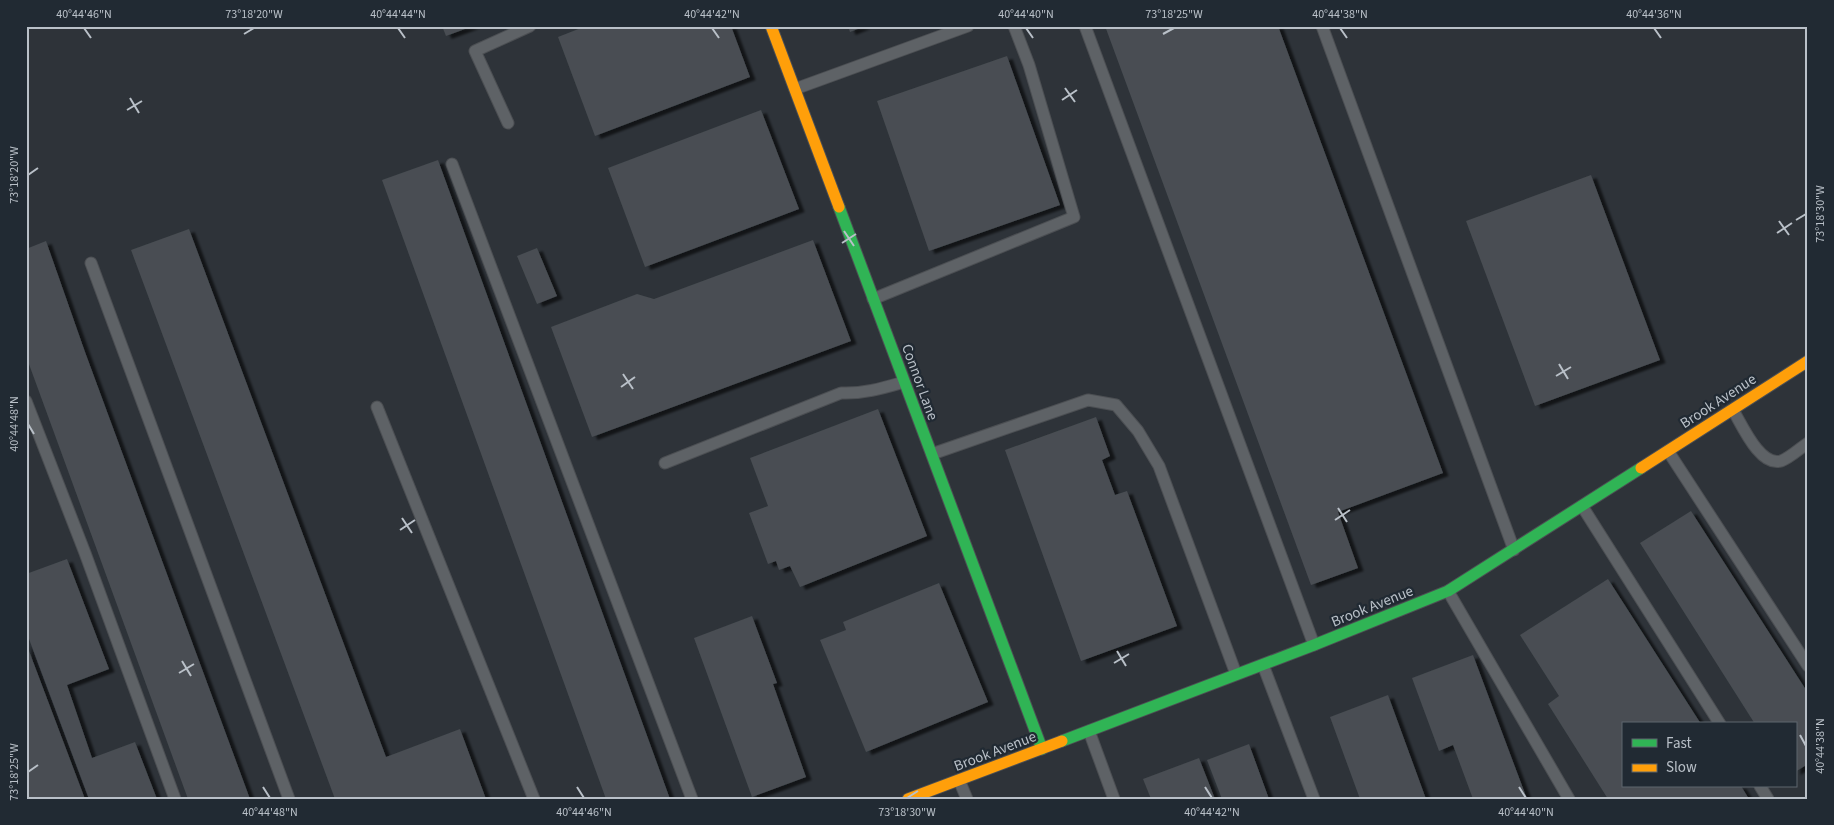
<svg xmlns="http://www.w3.org/2000/svg" width="1834" height="825" viewBox="0 0 1834 825" font-family="'Source Sans 3',sans-serif">
  <style>
    .building { fill: #484d52; filter: url(#shadow) }
    .lines { fill: none; stroke-linecap: round; stroke-linejoin: round }
    .lane-casing { stroke: #4c4f53; stroke-width: 13 }
    .fast-casing { stroke: #4c4f53; stroke-width: 13 }
    .slow-casing { stroke: #4c4f53; stroke-width: 13 }
    .lane { stroke: #5e6266; stroke-width: 11 }
    .fast { stroke: #30b455; stroke-width: 11 }
    .slow { stroke: #ff9f0a; stroke-width: 11 }
    .ticks { fill: none; stroke: #b9c0c8; stroke-width: 2 }
    .labels { text-anchor: middle; stroke-width: 4.5; stroke-linejoin: round; paint-order: stroke }
    .street-label { font-size: 15px; fill: #b9c0c8; stroke: #212a33 }
    .neatline { fill: none; stroke: #b9c0c8; stroke-width: 2 }
    .ticks-label { font-size: 12px; text-anchor: middle; fill: #b9c0c8 }
  </style>
  <defs>
    <filter id="shadow"><feDropShadow dx="5.5" dy="3" stdDeviation="1" flood-color="#0009"/></filter>
  </defs>
  <rect width="100%" height="100%" fill="#2e3339"/>
  <path class="building" d="M 442,26 L 473,26 L 446,36 Z
    M 586,26 L 731,26 L 750,77 L 595,136 L 558,37 Z
    M 848,26 L 865,26 L 850,32 Z
    M 1105,26 L 1278,26 L 1443,473 L 1338,512 L 1358,568 L 1311,585 Z
    M 1007,56 L 1060,205 L 929,251 L 877,101 Z
    M 761,110 L 799,209 L 645,267 L 608,168 Z
    M 438,160 L 670,799 L 606,799 L 382,180 Z
    M 1591,175 L 1660,360 L 1535,406 L 1466,221 Z
    M 189,229 L 386,757 L 460,729 L 486,799 L 335,799 L 131,250 Z
    M 813,240 L 851,341 L 592,437 L 551,327 L 637,294 L 654,299 Z
    M 46,241 L 85,352 L 250,799 L 188,799 L 26,356 L 26,249 Z
    M 537,248 L 557,296 L 537,304 L 517,256 Z
    M 878,409 L 927,536 L 800,587 L 790,566 L 779,570 L 776,561 L 768,564 L 749,513 L 768,506 L 750,458 Z
    M 1096,417 L 1110,456 L 1102,460 L 1115,495 L 1127,491 L 1177,626 L 1081,661 L 1005,450 Z
    M 1691,511 L 1808,693 L 1808,764 L 1795,772 L 1795,724 L 1755,724 L 1640,543 Z
    M 67,559 L 109,669 L 67,685 L 92,758 L 135,742 L 157,799 L 89,799 L 26,631 L 26,574 Z
    M 1608,579 L 1701,724 L 1623,724 L 1623,786 L 1741,786 L 1749,799 L 1608,799 L 1548,704 L 1559,696 L 1520,635 Z
    M 939,583 L 988,702 L 866,752 L 820,640 L 846,630 L 843,622 Z
    M 752,616 L 777,683 L 773,684 L 806,777 L 752,797 L 694,638 Z
    M 26,644 L 26,643 L 85,799 L 26,799 Z
    M 1473,655 L 1527,799 L 1473,799 L 1453,745 L 1439,751 L 1412,678 Z
    M 1388,695 L 1426,799 L 1360,799 L 1330,717 Z
    M 1249,744 L 1269,799 L 1222,799 L 1207,760 Z
    M 1199,758 L 1215,799 L 1151,799 L 1143,779 Z"/>
  <g class="lines">
    <g class="lane-casing">
      <path id="lane" d="M 1085,26 L 1314,645
        M 1322,26 L 1514,550
        M 795,89 L 968,26
        M 508,123 L 475,51 L 530,26
        M 452,164 L 692,799
        M 91,263 L 289,799
        M 873,299 L 1074,217 L 1029,65 L 1014,26
        M 26,401 L 85,553 L 175,799
        M 377,407 L 534,799
        M 1733,410 C 1742,425 1760,467 1781,461 C 1790,458 1800,448 1808,443
        M 1668,451 L 1808,666
        M 932,454 L 1088,400 L 1116,405 L 1138,431 L 1159,466 L 1236,674
        M 665,463 L 841,393 C 863,394 883,388 904,382
        M 1582,506 L 1720,724
        M 1448,591 L 1569,799
        M 1263,665 L 1314,799
        M 1089,731 L 1114,799
        M 959,780 L 967,799
        M 1760,786 L 1768,799"/>
    </g>
    <g class="fast-casing">
      <path id="fast" d="M 839,207 L 1042,749
        M 1062,741 L 1314,645 L 1448,591 L 1641,468"/>
    </g>
    <g class="slow-casing">
      <path id="slow" d="M 771,26 L 839,207
        M 1641,468 L 1808,361
        M 908,799 L 1062,741"/>
    </g>
    <use href="#lane" class="lane"/>
    <use href="#fast" class="fast"/>
    <use href="#slow" class="slow"/>
  </g>
  <path class="ticks" d="M 84,28 L 91,38M 398,28 L 405,38M 712,28 L 719,38M 1026,28 L 1033,38M 1340,28 L 1347,38M 1654,28 L 1661,38M 244,34 L 254,28M 1163,34 L 1174,28M 1065,88 L 1075,102M 130,98 L 139,113M 1062,100 L 1077,90M 127,110 L 142,101M 28,175 L 38,168M 1796,220 L 1806,214M 1779,221 L 1789,235M 844,231 L 854,246M 1777,233 L 1792,223M 842,243 L 856,234M 1559,364 L 1568,379M 623,374 L 633,389M 1556,376 L 1571,367M 621,387 L 635,377M 28,424 L 34,434M 1338,508 L 1347,522M 402,518 L 412,533M 1335,520 L 1350,510M 400,530 L 415,520M 1117,651 L 1126,666M 182,661 L 191,676M 1114,663 L 1129,654M 179,673 L 194,664M 1800,735 L 1806,746M 28,772 L 38,765M 263,787 L 270,798M 577,787 L 584,798M 1205,787 L 1212,798M 1519,787 L 1526,798M 907,798 L 918,791"/>
  <g class="labels">
    <g class="street-label">
      <text transform="translate(920 382) rotate(70)" y="5">Connor Lane</text>
      <text transform="translate(1718 401) rotate(-33)" y="5">Brook Avenue</text>
      <text transform="translate(1372 606) rotate(-22)" y="5">Brook Avenue</text>
      <text transform="translate(995 751) rotate(-21)" y="5">Brook Avenue</text>
    </g>
  </g>
  <rect width="1834" height="825" fill="none" stroke="#212a33" stroke-width="55"/>
  <rect x="1622" y="722" width="175" height="65" fill="#212a33" stroke="#5e666f"/>
  <rect x="1632" y="739" width="25" height="8" fill="#30b455" stroke="#5e666f"/>
  <text x="1666" y="748" font-size="15" fill="#b9c0c8">Fast</text>
  <rect x="1632" y="764" width="25" height="8" fill="#ff9f0a" stroke="#5e666f"/>
  <text x="1666" y="772" font-size="15" fill="#b9c0c8">Slow</text>
  <rect x="28" y="28" width="1778" height="770" class="neatline"/>
  <g class="ticks-label">
    <text x="84" y="18">40°44'46"N</text>
    <text x="254" y="18">73°18'20"W</text>
    <text x="398" y="18">40°44'44"N</text>
    <text x="712" y="18">40°44'42"N</text>
    <text x="1026" y="18">40°44'40"N</text>
    <text x="1174" y="18">73°18'25"W</text>
    <text x="1340" y="18">40°44'38"N</text>
    <text x="1654" y="18">40°44'36"N</text>
    <text transform="translate(14 175) rotate(-90)" y="4">73°18'20"W</text>
    <text transform="translate(1820 214) rotate(-90)" y="4">73°18'30"W</text>
    <text transform="translate(14 424) rotate(-90)" y="4">40°44'48"N</text>
    <text transform="translate(1820 746) rotate(-90)" y="4">40°44'38"N</text>
    <text transform="translate(14 772) rotate(-90)" y="4">73°18'25"W</text>
    <text x="270" y="816">40°44'48"N</text>
    <text x="584" y="816">40°44'46"N</text>
    <text x="907" y="816">73°18'30"W</text>
    <text x="1212" y="816">40°44'42"N</text>
    <text x="1526" y="816">40°44'40"N</text>
  </g>
</svg>
